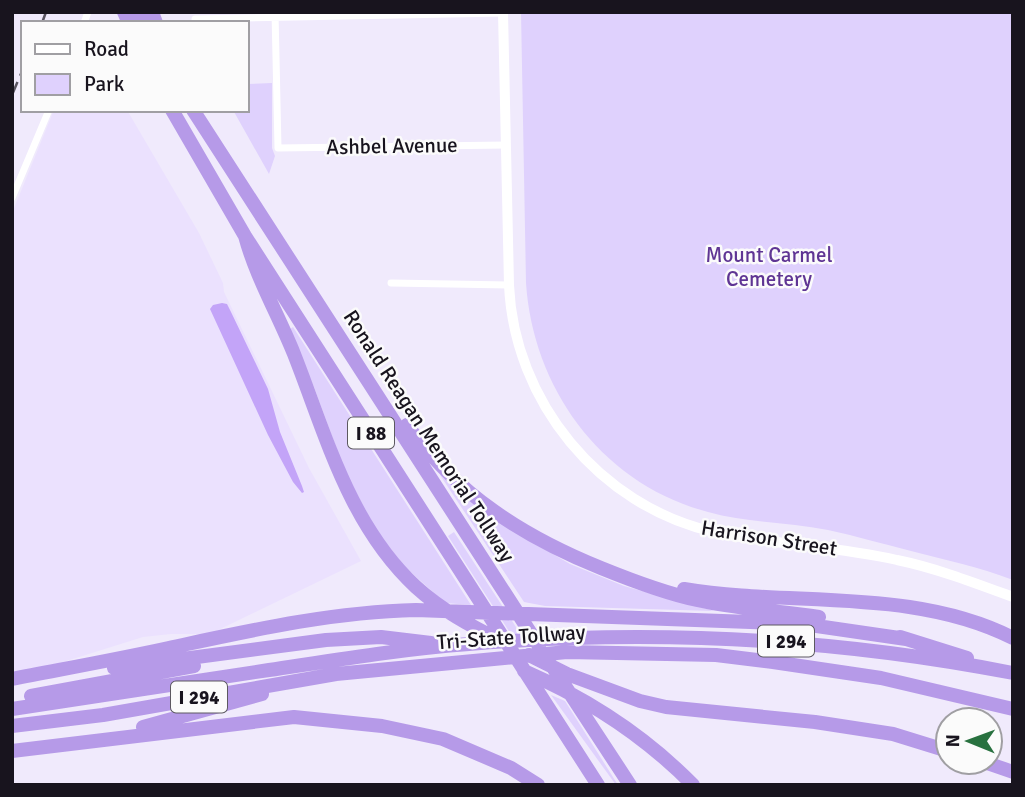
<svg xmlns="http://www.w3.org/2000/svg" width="1025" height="797" viewBox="0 0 1025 797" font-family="Signika,sans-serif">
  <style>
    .built { fill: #ebe1fe }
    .green { fill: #dfd1fd }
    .water { fill: #c3a4f8 }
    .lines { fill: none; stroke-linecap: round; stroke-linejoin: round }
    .street { stroke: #fff; stroke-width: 7 }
    .secondary { stroke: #fff; stroke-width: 10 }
    .highway { stroke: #b69ae8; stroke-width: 14 }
    .rail { stroke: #595461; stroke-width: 2.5; stroke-dasharray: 14 7; stroke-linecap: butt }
    .labels { text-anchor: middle; stroke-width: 5; stroke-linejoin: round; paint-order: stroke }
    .shield { fill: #fbfbfb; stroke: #5c5960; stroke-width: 2 }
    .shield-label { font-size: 19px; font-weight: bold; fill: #18141e }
    .street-label { font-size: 21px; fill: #18141e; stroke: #fbfbfb }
    .park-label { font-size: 21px; fill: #5f3594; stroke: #fbfbfb }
  </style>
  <rect width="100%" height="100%" fill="#f0eafc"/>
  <path class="built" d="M 54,110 L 127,110 L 199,233 L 223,283 L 224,292 L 309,468 L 361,561 L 210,634 L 171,634 L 143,637 L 12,678 L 12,213 Z"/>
  <path class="green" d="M 521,12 L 1013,12 L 1013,580 C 980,567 945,560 911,551 C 883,544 856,536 828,530 C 788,522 747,523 708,512 C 602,484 533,389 526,283 Z
    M 272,83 L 272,148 L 275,156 L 269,174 L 233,110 L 247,110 L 247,84 Z
    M 293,327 L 471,605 L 445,603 L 404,566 L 377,531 L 346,474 L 314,387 L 289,330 Z
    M 441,474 L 507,527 L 570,564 L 624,586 L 714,611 L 545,606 L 524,602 L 440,475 Z
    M 454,532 L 529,647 L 514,639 L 448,536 Z
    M 551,695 L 565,701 L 618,785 L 616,785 Z"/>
  <path class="water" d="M 222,303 L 227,304 L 231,312 L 268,389 L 280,432 L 302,486 L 304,492 L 302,493 L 293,482 L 268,435 L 210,309 L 213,305 Z"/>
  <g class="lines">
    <path class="street" d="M 275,12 L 278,148 L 506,145
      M 195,19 L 503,13
      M 84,23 L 88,12
      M 12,198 L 49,110
      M 391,283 L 509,285"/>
    <path class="secondary" d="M 503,12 L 509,285 C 514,401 599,506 714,532 C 774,545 836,546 897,560 C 936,568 975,583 1013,597"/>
    <path class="highway" d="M 124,12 L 129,23
      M 139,12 L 144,23
      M 152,12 L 156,23
      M 172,110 L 245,236 L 598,785
      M 193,110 L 539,646
      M 245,236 C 256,277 278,314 294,354 C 326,435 349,525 416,587 C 441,610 471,626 501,641
      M 407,425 C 458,495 522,536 601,568 C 633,581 664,593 697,600 C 737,609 778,611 819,617
      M 684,589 C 792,607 912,587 1013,638
      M 900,637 L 967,658
      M 529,655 L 567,674 L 640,701 L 666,707 L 815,722 L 893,734 L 948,751
      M 552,666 L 630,785
      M 114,668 L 326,640 L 381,637 L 431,643
      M 524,671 C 588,699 644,735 693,785
      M 12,679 C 63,669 113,660 164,649 C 248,631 330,612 416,610 L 803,624 L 906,639
      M 31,696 L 194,666
      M 12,709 C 98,696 184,683 269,670 C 336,660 402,649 469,644 C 651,629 833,638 1013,673
      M 12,726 L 103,715 L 336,674 L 567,652 L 716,655 L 773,662 L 881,678 L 1013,709
      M 143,727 L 262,694
      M 12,751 L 294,717 L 382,726 L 443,739 L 511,768 L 538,785
      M 984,762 L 1013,772"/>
    <path class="rail" d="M 42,23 L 46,12
      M 12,95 L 23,69"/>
  </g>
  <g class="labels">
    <g class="shield">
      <rect x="348" y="417.5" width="46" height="31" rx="5"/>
      <rect x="758" y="625.5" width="56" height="31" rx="5"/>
      <rect x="171" y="681.5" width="56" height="31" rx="5"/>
    </g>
    <g class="shield-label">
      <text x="371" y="440">I 88</text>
      <text x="786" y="648">I 294</text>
      <text x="199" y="704">I 294</text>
    </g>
    <g class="street-label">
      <text transform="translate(392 146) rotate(-1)" y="7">Ashbel Avenue</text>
      <text transform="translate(429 436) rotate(57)" y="7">Ronald Reagan Memorial Tollway</text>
      <text transform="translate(769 538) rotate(9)" y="7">Harrison Street</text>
      <text transform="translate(511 637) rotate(-4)" y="7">Tri-State Tollway</text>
    </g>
    <g class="park-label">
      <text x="769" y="262">Mount Carmel<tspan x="769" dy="24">Cemetery</tspan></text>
    </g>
  </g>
  <rect width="1025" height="797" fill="none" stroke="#18141e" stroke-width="28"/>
  <rect x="21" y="21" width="228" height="91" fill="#fbfbfb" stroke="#a09fa3" stroke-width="2"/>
  <rect x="35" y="44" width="35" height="10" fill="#ffffff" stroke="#a09fa3" stroke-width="2"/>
  <text x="84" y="56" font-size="21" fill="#18141e">Road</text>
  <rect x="35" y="74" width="35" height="21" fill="#dfd1fd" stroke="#a09fa3" stroke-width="2"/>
  <text x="84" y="91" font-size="21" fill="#18141e">Park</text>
  <g transform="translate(969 741) rotate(271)"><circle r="33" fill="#fbfbfb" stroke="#a09fa3" stroke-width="2"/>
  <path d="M0-5L12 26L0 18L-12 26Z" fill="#28713f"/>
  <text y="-10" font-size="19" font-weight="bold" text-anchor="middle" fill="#18141e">N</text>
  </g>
</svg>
